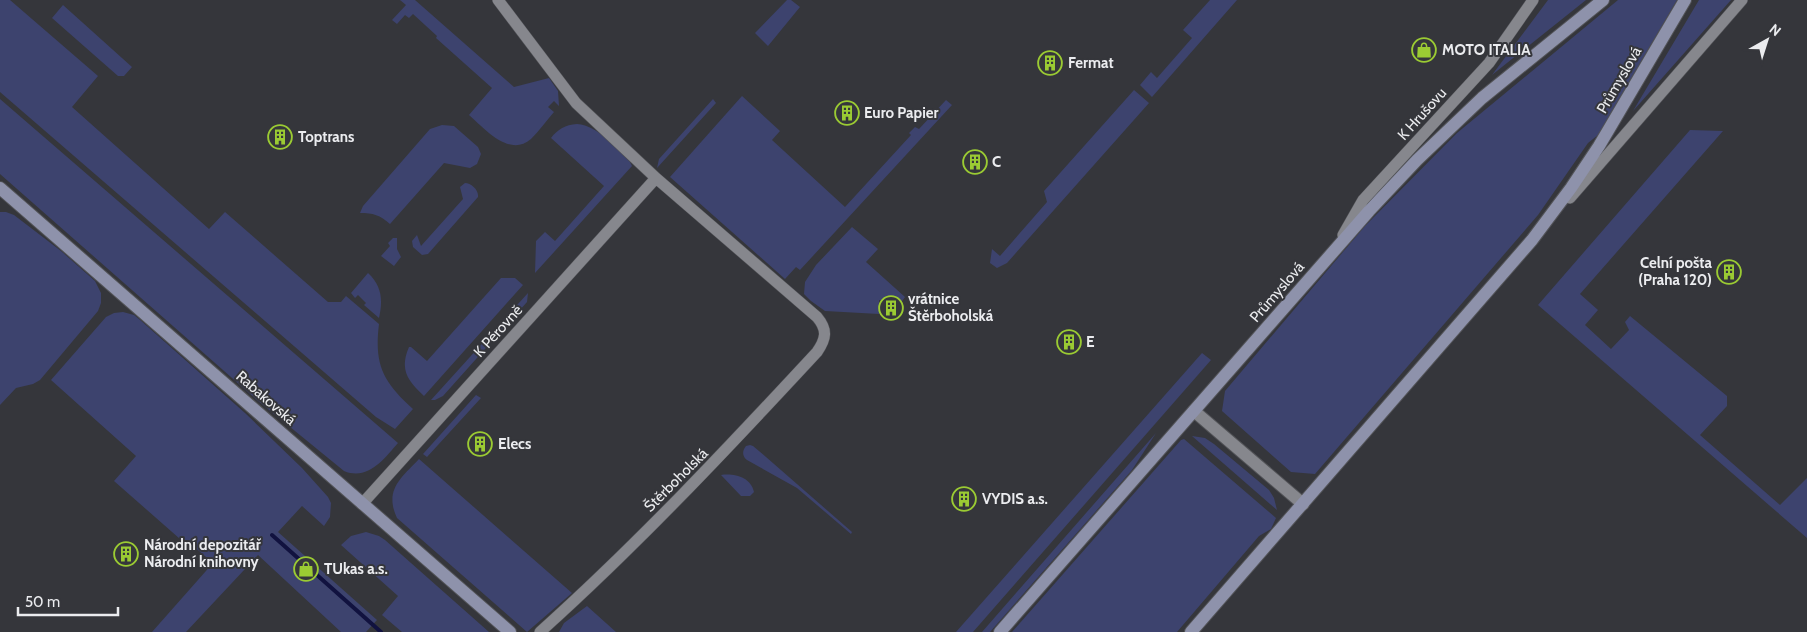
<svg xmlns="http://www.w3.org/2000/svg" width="1807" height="632" viewBox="0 0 1807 632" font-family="Cabin,sans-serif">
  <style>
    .green { fill: #3d436e }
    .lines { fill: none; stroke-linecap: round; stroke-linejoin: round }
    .stream { stroke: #11123f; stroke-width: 4 }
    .minor-casing { stroke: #525357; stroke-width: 12 }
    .tertiary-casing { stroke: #525357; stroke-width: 14 }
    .secondary-casing { stroke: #525357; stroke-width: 14 }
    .minor { stroke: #86878d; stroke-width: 11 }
    .tertiary { stroke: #86878d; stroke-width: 12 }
    .secondary { stroke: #8e92ab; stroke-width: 12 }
    .labels { text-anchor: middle; stroke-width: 4; stroke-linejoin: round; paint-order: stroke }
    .poi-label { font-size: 15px; font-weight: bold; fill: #ebecef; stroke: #35363b; text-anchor: start }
    .street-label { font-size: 15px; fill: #ebecef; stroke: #35363b }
  </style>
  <rect width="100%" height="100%" fill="#35363b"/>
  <path class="green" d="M 0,0 L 10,0 L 98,76 L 72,107 L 209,229 L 225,212 L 328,302 L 341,302 L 346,296 L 379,324 C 374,365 383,382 413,409 L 395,429 L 376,417 L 0,92 Z
    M 400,0 L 415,0 L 514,87 L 549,78 L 558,91 L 559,106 L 554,101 L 548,107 L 554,112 C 546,121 539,131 531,139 C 509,158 484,128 469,115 L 492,88 L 436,38 L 437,36 L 413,14 L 409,18 L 405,15 L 397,24 L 392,20 L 406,5 Z
    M 787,0 L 791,0 L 800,7 L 768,46 L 755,33 Z
    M 1210,0 L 1237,0 L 1152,97 L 1140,85 L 1151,72 L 1157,78 L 1192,38 L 1183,30 Z
    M 1548,0 L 1586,0 L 1492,75 Z
    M 1618,0 L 1677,0 L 1598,135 L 1588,143 L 1538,215 L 1315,474 L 1291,472 L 1222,411 L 1225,391 L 1365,226 L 1457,133 Z
    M 1699,0 L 1731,0 L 1633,111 Z
    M 63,5 L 132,67 L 124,76 L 118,76 L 52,18 Z
    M 1134,90 L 1149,103 L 1007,263 L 997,268 L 990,263 L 992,249 L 1000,256 L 1047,202 L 1044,191 Z
    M 742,96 L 780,131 L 772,140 L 845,207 L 911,135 L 909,133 L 915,127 L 919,129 L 946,100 L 952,105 L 800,270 L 796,267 L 785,279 L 670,177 Z
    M 0,99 L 398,443 C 384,459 368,481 344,471 L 257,400 L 0,174 Z
    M 713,99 L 716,103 L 657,168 L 659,159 Z
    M 577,124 C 599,126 615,147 630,162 L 632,166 L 535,273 L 536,241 L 545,232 L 555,241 L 604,186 L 551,138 C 558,129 565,125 577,124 Z
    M 442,125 L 454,126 L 478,147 L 481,154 L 477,164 L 470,168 L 444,163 L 390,224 C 380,215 373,213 360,213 L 363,206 L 430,129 Z
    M 1690,130 L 1723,131 L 1580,294 L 1598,310 L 1585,325 L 1611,349 L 1629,330 L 1625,322 L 1630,316 L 1727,396 L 1727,406 L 1700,435 L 1780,505 L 1807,478 L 1807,538 L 1538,305 Z
    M 465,183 C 471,183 479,190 478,197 L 428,254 L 422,255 L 413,247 L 412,241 L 417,235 L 421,246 L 463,199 L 460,187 Z
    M 0,212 L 6,212 L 14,215 L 61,251 L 95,281 L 101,293 L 101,303 L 98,311 L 40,380 L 33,384 L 16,388 L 0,405 Z
    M 852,227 L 878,249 L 866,262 L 905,297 L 900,304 L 879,300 L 879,314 L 825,311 L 811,301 L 804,294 L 805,282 L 816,265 Z
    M 393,238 L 397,238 L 397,249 L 401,257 L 394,266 L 381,256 L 390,246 L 388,243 Z
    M 368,273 C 382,286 383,300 379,318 L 364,305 L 366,303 L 358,295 L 355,298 L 351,293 Z
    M 501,278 L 515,278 L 523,285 L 424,396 C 408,381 399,370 409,347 L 411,347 L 427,361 Z
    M 528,293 L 527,302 L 443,396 L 435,400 L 431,400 Z
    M 123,312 L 134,315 L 139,319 L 245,413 L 302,468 L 328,497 L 331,503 L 330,517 L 324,526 L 302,506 L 278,532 L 377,620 L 366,632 L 341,632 L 258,555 L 186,632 L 152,632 L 213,563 L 191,544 L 188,546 L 114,481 L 136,456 L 51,380 L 106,317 L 114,313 Z
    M 1202,353 L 1211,360 L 973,632 L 956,632 Z
    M 476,395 L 481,398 L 427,457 L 423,454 Z
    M 1156,433 L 1132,470 L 990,632 L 982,632 Z
    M 1192,436 L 1205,438 L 1214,444 L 1269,490 L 1274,498 L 1277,510 Z
    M 1184,439 L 1276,518 L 1271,529 L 1259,536 L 1177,632 L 1012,632 L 1181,440 Z
    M 750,445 L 753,446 L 766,457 L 852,532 L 851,534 L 797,488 L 747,460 C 742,456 742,451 746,446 Z
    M 419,459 L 572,593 L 527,632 L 397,518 C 384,490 401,478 419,459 Z
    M 721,475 C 734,473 751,477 754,492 L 750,496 L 741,496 Z
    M 366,532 L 379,536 L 385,540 L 489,632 L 402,632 L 382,615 L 398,596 L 341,545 L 351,536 Z
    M 587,606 L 616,632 L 559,632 L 564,623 Z"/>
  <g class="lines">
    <path class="stream" d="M 272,535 L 381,632"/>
    <g class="minor-casing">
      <path id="minor" d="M 498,0 L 576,103 L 656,178 L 817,317 C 828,330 826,339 817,352 C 728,448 638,544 540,632
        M 1570,198 L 1742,0
        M 1343,235 L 1363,200 L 1489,63 L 1533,0
        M 362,504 L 656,178"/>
    </g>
    <g class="tertiary-casing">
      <path id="tertiary" d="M 1194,411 L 1303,504"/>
    </g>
    <g class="secondary-casing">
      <path id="secondary" d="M 0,188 L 510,632
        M 1000,632 L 1369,211 L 1417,160 L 1482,98 L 1603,0
        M 1191,632 L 1532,240 L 1571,188 L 1599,146 L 1685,0"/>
    </g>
    <use href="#minor" class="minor"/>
    <use href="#tertiary" class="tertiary"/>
    <use href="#secondary" class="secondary"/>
  </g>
  <defs>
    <g id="shop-ring" transform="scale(1.25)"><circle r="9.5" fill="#35363b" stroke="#9bcb33" stroke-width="1.5"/><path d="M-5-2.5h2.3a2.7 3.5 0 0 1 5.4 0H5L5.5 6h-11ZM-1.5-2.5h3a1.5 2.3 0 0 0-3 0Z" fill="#9bcb33"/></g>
    <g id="building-ring" transform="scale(1.25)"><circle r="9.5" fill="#35363b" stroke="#9bcb33" stroke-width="1.5"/><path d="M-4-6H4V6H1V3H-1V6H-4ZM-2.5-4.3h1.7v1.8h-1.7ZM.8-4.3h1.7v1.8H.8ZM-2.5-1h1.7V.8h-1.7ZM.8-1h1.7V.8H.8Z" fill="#9bcb33"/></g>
  </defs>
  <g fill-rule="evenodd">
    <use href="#shop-ring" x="1424" y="50"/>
    <use href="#building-ring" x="1050" y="63"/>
    <use href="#building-ring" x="847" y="113"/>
    <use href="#building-ring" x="280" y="137"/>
    <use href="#building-ring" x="975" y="162"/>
    <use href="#building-ring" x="1729" y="272"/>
    <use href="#building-ring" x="891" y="308"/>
    <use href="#building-ring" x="1069" y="342"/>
    <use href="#building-ring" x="480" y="444"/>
    <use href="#building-ring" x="964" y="499"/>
    <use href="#building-ring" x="126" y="554"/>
    <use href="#shop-ring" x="306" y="569"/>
  </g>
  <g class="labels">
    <g class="poi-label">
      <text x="1442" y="55">MOTO ITALIA</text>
      <text x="1068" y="68">Fermat</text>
      <text x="864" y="118">Euro Papier</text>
      <text x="298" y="142">Toptrans</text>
      <text x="992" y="167">C</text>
      <text x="1712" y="268" text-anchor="end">Celní pošta<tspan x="1712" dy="17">(Praha 120)</tspan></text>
      <text x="908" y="304">vrátnice<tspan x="908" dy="17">Štěrboholská</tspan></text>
      <text x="1086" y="347">E</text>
      <text x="498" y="449">Elecs</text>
      <text x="982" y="504">VYDIS a.s.</text>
      <text x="144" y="550">Národní depozitář<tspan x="144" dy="17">Národní knihovny</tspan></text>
      <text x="324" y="574">TUkas a.s.</text>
    </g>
    <g class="street-label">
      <text transform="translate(1619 80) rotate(-60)" y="5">Průmyslová</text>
      <text transform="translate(1422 114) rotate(-48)" y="5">K Hrušovu</text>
      <text transform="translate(1277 292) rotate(-49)" y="5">Průmyslová</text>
      <text transform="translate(498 331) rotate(-48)" y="5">K Pérovně</text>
      <text transform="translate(266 398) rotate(41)" y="5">Rabakovská</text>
      <text transform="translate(676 480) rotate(-45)" y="5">Štěrboholská</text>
    </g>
  </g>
  <g transform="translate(1767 40) rotate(39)" stroke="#35363b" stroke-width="4" paint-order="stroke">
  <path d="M0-4L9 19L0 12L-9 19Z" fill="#ebecef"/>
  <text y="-8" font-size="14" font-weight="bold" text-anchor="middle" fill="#ebecef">N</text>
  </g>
  <path d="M18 607v8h100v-8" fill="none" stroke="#ebecef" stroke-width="2.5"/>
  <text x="25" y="607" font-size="15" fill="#ebecef" stroke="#35363b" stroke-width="4" paint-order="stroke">50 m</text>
</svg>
